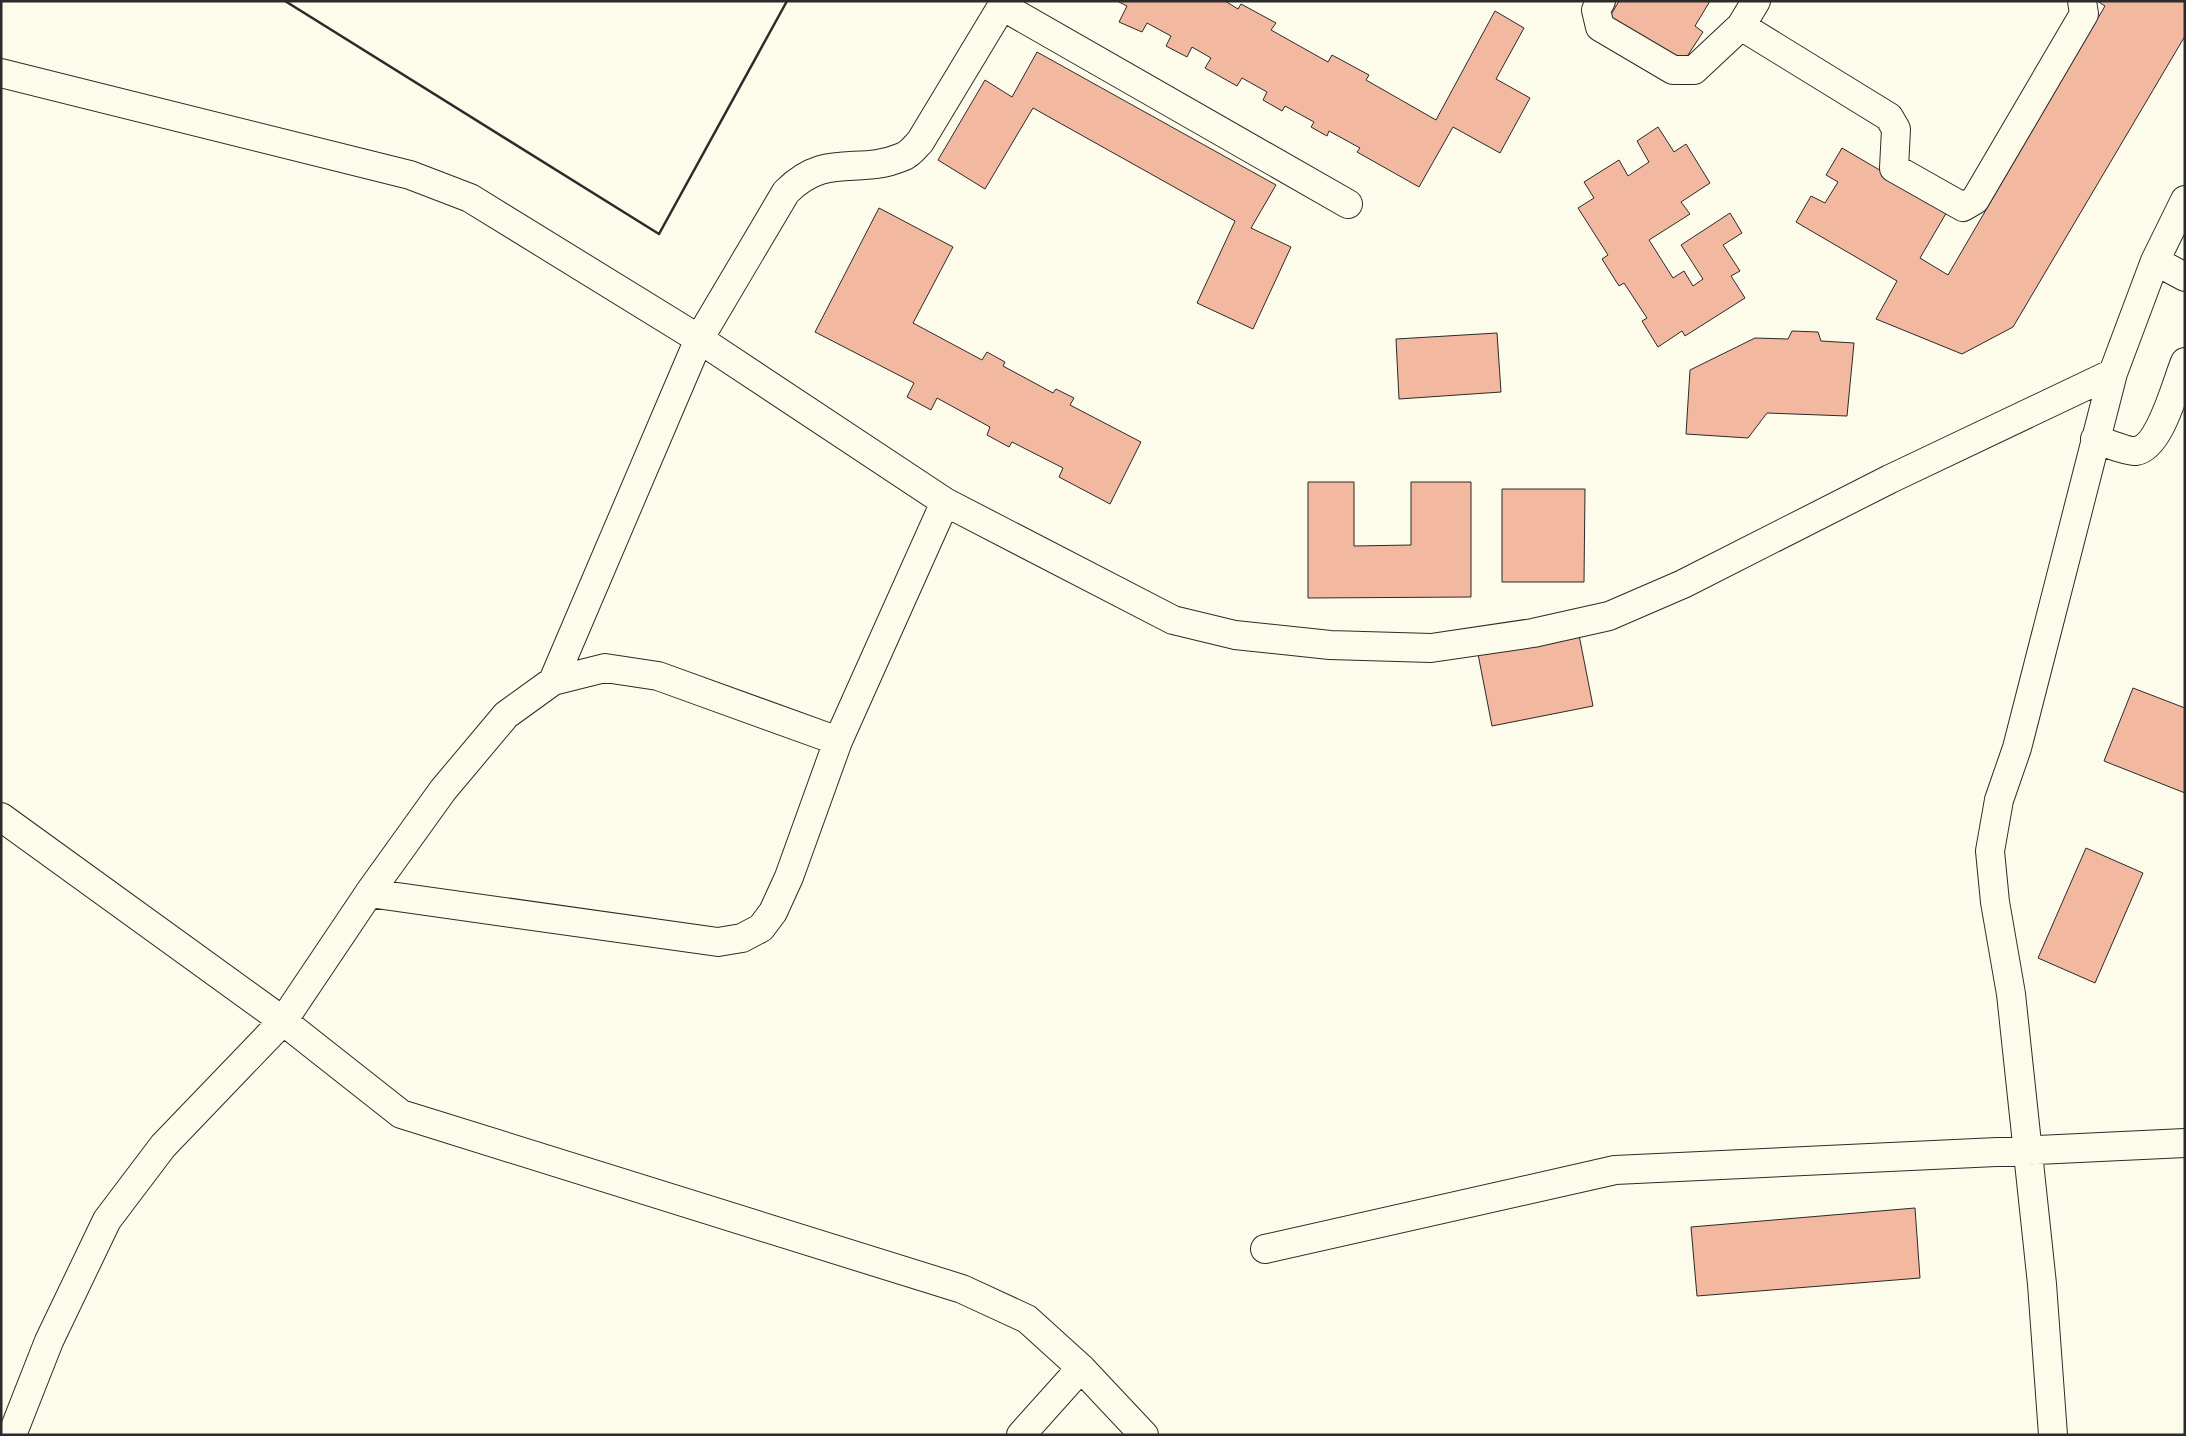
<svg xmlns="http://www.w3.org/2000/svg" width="2186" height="1436" viewBox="0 0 2186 1436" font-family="Rubik,sans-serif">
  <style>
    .building { fill: #f2b8a0; stroke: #2b2b2b }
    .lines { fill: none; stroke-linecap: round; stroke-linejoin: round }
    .minor-casing { stroke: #2b2b2b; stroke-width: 30 }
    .minor { stroke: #fdfbea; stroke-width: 28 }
    .wall { stroke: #2b2b2b; stroke-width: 2.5 }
  </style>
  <rect width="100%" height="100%" fill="#fdfbea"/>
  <path class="building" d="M 1117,1 L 1225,1 L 1238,9 L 1241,4 L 1276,23 L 1271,30 L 1328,62 L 1332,55 L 1369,75 L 1366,80 L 1436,120 L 1495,11 L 1524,28 L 1496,79 L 1530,98 L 1500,153 L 1453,127 L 1419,187 L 1357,152 L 1360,148 L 1329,131 L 1327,136 L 1311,127 L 1314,122 L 1285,106 L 1282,111 L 1263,100 L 1267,92 L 1242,78 L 1237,86 L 1205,68 L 1211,58 L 1192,47 L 1187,57 L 1166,46 L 1171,36 L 1147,23 L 1142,32 L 1119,22 L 1127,6 Z
    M 1619,1 L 1710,1 L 1695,26 L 1703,32 L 1682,64 L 1609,18 Z
    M 2097,1 L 2185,1 L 2185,36 L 2013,327 L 1962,354 L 1876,319 L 1897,281 L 1796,222 L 1811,196 L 1825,203 L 1838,182 L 1826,175 L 1842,148 L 1948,210 L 1920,258 L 1948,275 L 2105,6 Z
    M 1037,52 L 1276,185 L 1251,228 L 1291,247 L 1253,329 L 1197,303 L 1235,221 L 1033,108 L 985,189 L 938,160 L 985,80 L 1012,97 Z
    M 1658,127 L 1674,152 L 1686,144 L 1710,183 L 1681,202 L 1690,214 L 1649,240 L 1673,278 L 1684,271 L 1693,286 L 1703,279 L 1681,245 L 1730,213 L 1742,233 L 1723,245 L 1740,271 L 1731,276 L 1745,298 L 1685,336 L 1682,331 L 1658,347 L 1642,321 L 1647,318 L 1624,283 L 1619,286 L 1602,259 L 1608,255 L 1578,208 L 1594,198 L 1584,182 L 1619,160 L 1628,176 L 1649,162 L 1637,141 Z
    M 879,208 L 953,247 L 913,323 L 982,360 L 987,352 L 1005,362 L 1003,366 L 1053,393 L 1056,389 L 1074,398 L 1070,405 L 1141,442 L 1110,504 L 1059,477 L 1063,468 L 1012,442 L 1009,447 L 987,435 L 990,427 L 937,398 L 931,410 L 907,397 L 914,383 L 815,332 Z
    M 1792,331 L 1818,332 L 1821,341 L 1854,343 L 1847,416 L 1767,413 L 1748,438 L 1686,434 L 1690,370 L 1755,338 L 1788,339 Z
    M 1497,333 L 1501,392 L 1399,399 L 1396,339 Z
    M 1308,482 L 1354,482 L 1354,546 L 1411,545 L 1411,482 L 1471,482 L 1471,597 L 1308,598 Z
    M 1502,489 L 1585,489 L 1584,582 L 1502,582 Z
    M 1579,635 L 1593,706 L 1492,726 L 1478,654 Z
    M 2133,688 L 2185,708 L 2185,793 L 2104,761 Z
    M 2086,848 L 2143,873 L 2095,983 L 2038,958 Z
    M 1915,1208 L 1920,1278 L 1697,1296 L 1691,1227 Z"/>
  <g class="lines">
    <g class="minor-casing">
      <path id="minor" d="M 1601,1 L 1596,10 L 1600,27 L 1673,70 L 1694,70 L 1741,26 L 1756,1
        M 1002,6 L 1348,204
        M 1741,26 L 1889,117 L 1896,129 L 1894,168 L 1963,207 L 1975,200 L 2084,14 L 2082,1
        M 1,73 L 410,175 L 470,198 L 699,339 L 945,502 L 1173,620 L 1235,635 L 1330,645 L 1431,648 L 1533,633 L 1609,616 L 1683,584 L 1890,479 L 2113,373
        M 2155,261 L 2185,277
        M 2095,439 C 2104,442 2128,452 2136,451 C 2161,447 2176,383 2185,362
        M 553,681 L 699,339 L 786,192 C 827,151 858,176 902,157 C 909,155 915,147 920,142 L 1005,1
        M 1,817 L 283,1021 L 401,1114 L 962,1289 L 1027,1319 L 1081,1368 L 1144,1435
        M 369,893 L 718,942 L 742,938 L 761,928 L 773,912 L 789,877 L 838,741 L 945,502
        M 1265,1249 L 1615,1170 L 2185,1143
        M 12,1435 L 49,1341 L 107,1220 L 163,1146 L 283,1021 L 369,893 L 443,790 L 506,715 L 553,681 L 605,668 L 658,676 L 838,741
        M 1021,1435 L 1081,1368
        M 2053,1435 L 2042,1284 L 2011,994 L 1995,902 L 1990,851 L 1999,800 L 2017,748 L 2113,373 L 2155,261 L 2185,200"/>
    </g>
    <use href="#minor" class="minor"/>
    <path class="wall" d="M 285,1 L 659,234 L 787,1"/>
  </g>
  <rect width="2186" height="1436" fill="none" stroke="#2b2b2b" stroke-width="5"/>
</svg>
